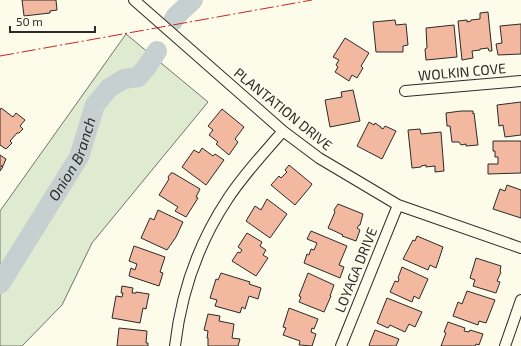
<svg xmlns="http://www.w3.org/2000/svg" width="521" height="346" viewBox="0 0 521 346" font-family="'Exo 2',sans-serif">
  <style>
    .green { fill: #deebd1; stroke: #74746e }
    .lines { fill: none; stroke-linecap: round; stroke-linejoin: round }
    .river { stroke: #c7d0d0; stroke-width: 20 }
    .building { fill: #f2b8a0; stroke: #2b2b2b }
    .minor-casing { stroke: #2b2b2b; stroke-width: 12 }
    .minor { stroke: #fdfbea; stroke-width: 10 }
    .power { stroke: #c62828; stroke-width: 1; stroke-dasharray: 14 3 2 3; stroke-linecap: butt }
    .labels { text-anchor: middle; stroke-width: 3; stroke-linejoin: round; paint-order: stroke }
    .street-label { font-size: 14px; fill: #2b2b2b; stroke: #fdfbea }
    .water-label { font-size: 15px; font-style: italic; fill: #2b2b2b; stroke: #fdfbea }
  </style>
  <rect width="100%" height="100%" fill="#fdfbea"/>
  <path class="green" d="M 126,34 L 208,102 L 92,243 L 62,305 L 22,346 L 0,346 L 0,211 Z"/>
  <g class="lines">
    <g class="river">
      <path d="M 173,21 L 176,16 L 193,0"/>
      <path id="s1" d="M 0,284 L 79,157 L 95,105 L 109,88 L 124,79 L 138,77 L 146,68 L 157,51"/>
    </g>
  </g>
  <path class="building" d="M 22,0 L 56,0 L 57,10 L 50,11 L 50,13 L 24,16 Z
    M 488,12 L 492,51 L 489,51 L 488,48 L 480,49 L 480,50 L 472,51 L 473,58 L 462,60 L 458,21 L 467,20 L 467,22 L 471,21 L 471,20 L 480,19 L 480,13 Z
    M 395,20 L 396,25 L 406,24 L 408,45 L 403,46 L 403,52 L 376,52 L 373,22 Z
    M 521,24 L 521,54 L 498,55 L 496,44 L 502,43 L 500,26 Z
    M 454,25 L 457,57 L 426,60 L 425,49 L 427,48 L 426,28 Z
    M 345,38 L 369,53 L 361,66 L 363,68 L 357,78 L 352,75 L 349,81 L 335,72 L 338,67 L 336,65 L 339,60 L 333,57 Z
    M 353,90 L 360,121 L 330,127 L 325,100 L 342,97 L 341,92 Z
    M 521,102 L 521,135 L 505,137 L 503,125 L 499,126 L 497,105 Z
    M 1,108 L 13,117 L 16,113 L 25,120 L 20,126 L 23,129 L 19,133 L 17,133 L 10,141 L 12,143 L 6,149 L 0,145 L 0,110 Z
    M 222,109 L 244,127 L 235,139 L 238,142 L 229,155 L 216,144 L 218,142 L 209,135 L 213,130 L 208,126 Z
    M 461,111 L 473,111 L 473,114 L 474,113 L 478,145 L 466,146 L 466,144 L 461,145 L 459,142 L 452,142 L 450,126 L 447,126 L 446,113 Z
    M 369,122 L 374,125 L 375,123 L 381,127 L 381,128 L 383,129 L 385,126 L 396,131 L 382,159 L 357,146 Z
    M 420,129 L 421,134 L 441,132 L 444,171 L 435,172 L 435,166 L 426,167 L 426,165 L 421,166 L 421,167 L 412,168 L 408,130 Z
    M 493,141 L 521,141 L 521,173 L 488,174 L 488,164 L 498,164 L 498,157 L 495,157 L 495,151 L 493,151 Z
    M 202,148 L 213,156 L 215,154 L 224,160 L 206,185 L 182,167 L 194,150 L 199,153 Z
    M 0,155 L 6,159 L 3,166 L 1,166 L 3,167 L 0,171 Z
    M 289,165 L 312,184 L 310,187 L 295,205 L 271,185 L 279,176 L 281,178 L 287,172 L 285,170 Z
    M 171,173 L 173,173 L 200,189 L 196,197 L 198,198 L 186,217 L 175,211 L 178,207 L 159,195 L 169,179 L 168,177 Z
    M 507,185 L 521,190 L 521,218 L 493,209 L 500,189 L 505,191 Z
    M 267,199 L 287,214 L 270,238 L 246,221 L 255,206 L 261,210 Z
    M 338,204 L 363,214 L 360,225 L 359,225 L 357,228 L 360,230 L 356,241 L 342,236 L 343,235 L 328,228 L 335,212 L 334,210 Z
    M 158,210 L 183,222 L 176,237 L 167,250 L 141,238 L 150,218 L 154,220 Z
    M 311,231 L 347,246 L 339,265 L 344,267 L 340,278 L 304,263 L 307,254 L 309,255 L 311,249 L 314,250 L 317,243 L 307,239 Z
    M 247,233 L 262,242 L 260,246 L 266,250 L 263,255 L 268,258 L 256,276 L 232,261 L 238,252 L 240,253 L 242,250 L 238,247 Z
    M 417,236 L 443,247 L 436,268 L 430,265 L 428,270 L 403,259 L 413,240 L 415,241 Z
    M 134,246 L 165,257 L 160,272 L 163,273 L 159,286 L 129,276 L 131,268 L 135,270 L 137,264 L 129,261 Z
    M 476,258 L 501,266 L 500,271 L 501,272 L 497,281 L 500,282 L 496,293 L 473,286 L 475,280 L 470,278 Z
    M 402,267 L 428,279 L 419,299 L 414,296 L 412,302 L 390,292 L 395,281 L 398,282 L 399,279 L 398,278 Z
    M 221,273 L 250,282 L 249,284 L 261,288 L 258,299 L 249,296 L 245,309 L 242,307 L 240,313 L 215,306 L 217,300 L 210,298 L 216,279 L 218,280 Z
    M 308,273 L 334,285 L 330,296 L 331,296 L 324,312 L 299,302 L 301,297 L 299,296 Z
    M 122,286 L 133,288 L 132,293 L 136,293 L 136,292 L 149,294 L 146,309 L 143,308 L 140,323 L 112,318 L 116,296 L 122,297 L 123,293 L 121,293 Z
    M 467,291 L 495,300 L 486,323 L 479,321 L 478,325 L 453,316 L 458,302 L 462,304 Z
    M 387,298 L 422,312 L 415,327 L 409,324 L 405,332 L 390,325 L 388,328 L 377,323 Z
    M 289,308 L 318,319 L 314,329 L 312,328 L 311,332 L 316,334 L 312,346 L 299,345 L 300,341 L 283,335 L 286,328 L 283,327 Z
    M 208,314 L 220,316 L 219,321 L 234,324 L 232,338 L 240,339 L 238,346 L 208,346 L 208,338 L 207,338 L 208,331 L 204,330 Z
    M 448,322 L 465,328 L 464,331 L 469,332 L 470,330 L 483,334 L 479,345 L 476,344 L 475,346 L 441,346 L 446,333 L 444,332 Z
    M 119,328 L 147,331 L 146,343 L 148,343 L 148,346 L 117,346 Z
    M 375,330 L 399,339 L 396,346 L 370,346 L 369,345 Z"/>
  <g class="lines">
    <g class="minor-casing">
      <path id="minor" d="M 134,0 L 283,131 L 319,158 L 398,205 L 521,248
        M 405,91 L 521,81
        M 175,346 C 181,294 198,244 227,200 C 243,175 264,153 283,131
        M 341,346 L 398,205
        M 505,346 L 521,300"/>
    </g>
    <use href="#minor" class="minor"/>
    <path class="power" d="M 0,56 L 312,0"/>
  </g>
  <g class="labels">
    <g class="street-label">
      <text transform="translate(462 72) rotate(-5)" y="5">WOLKIN COVE</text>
      <text transform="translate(283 109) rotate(39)" y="5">PLANTATION DRIVE</text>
      <text transform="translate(356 270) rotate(-68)" y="5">LOYAGA DRIVE</text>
    </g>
    <g class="water-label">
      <text dy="5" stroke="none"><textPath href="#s1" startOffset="145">Onion Branch</textPath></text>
    </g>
  </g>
  <path d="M10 26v6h85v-6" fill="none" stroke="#2b2b2b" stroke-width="2"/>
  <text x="16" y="26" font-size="12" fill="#2b2b2b" stroke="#fdfbea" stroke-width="3" paint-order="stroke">50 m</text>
</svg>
